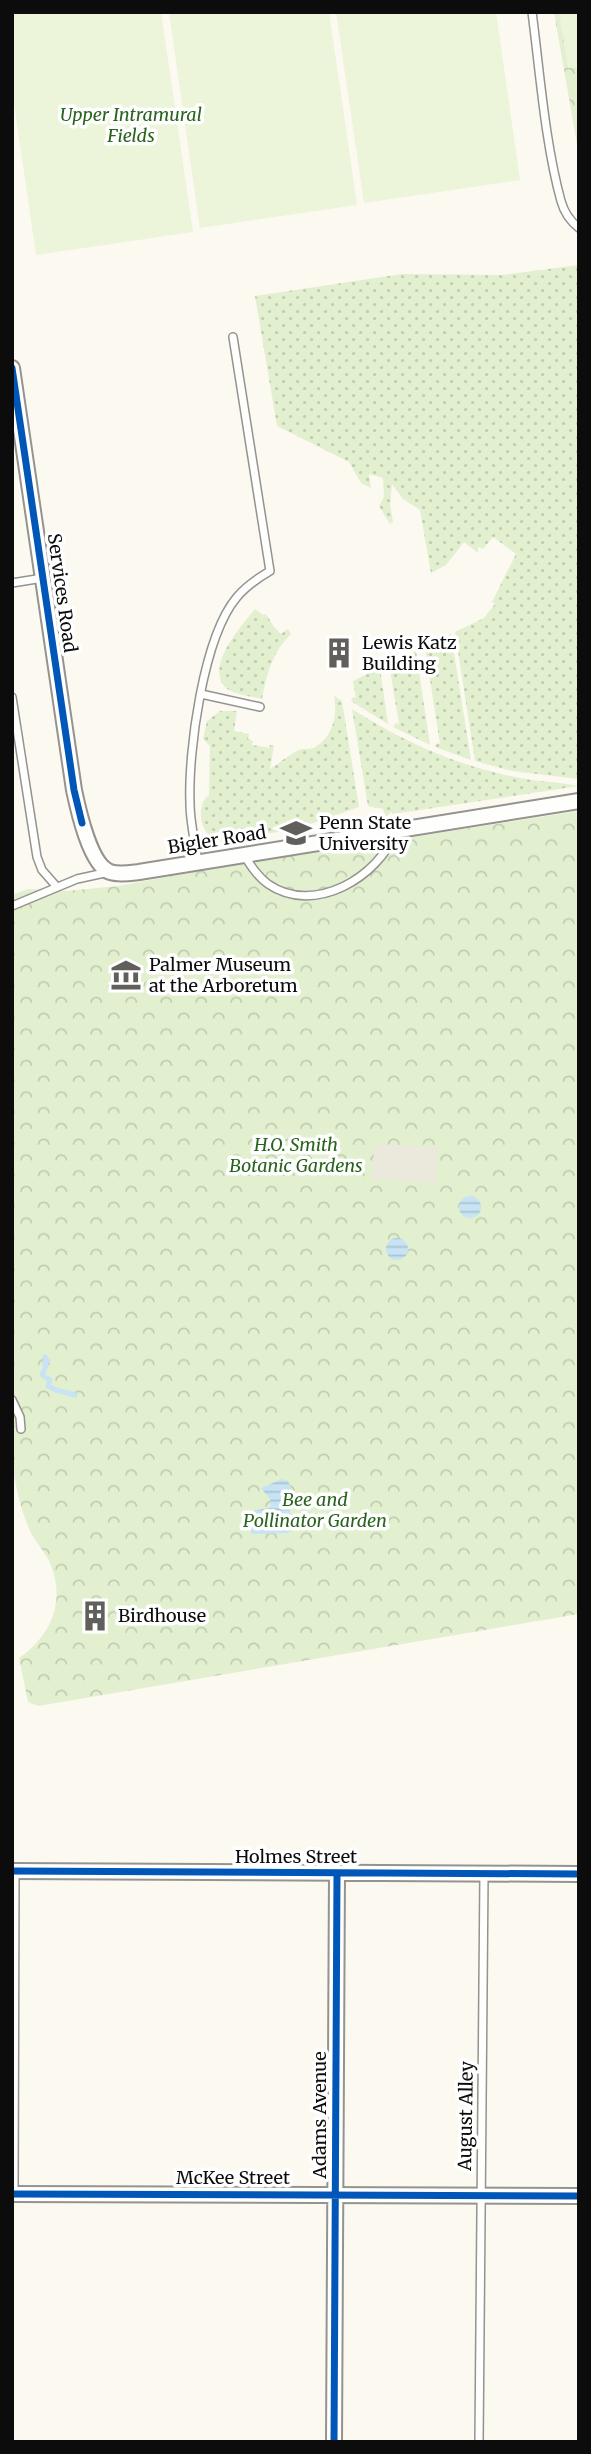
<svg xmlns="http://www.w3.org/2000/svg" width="591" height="2454" viewBox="0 0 591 2454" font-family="Merriweather,serif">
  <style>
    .grass { fill: url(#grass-dots) }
    .park { fill: url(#park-crowns) }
    .pitch { fill: #ecf4da }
    .plaza { fill: #ebe8dc }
    .water { fill: url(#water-rules) }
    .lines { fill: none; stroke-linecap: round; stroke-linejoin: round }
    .stream { stroke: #c7e3f4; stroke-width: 5 }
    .service-casing { stroke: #94938f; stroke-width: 10 }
    .minor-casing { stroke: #94938f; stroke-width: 18 }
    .service { stroke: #fefefd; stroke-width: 7 }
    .minor { stroke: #fefefd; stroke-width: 14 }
    .cycleway-casing { stroke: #fff; stroke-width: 11 }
    .cycleway { stroke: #0057b8; stroke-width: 7 }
    .labels { text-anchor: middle; stroke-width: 7; stroke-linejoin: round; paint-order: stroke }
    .park-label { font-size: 18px; font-style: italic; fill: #29631d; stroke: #fff }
    .street-label { font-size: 18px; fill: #0c0c0c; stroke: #fff }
    .poi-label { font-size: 18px; fill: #0c0c0c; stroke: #fff; text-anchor: start }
  </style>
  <defs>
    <pattern id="grass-dots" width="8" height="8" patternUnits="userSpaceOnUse" patternTransform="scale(1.75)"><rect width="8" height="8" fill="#e2f0d0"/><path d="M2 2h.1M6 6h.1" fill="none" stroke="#c1cdb1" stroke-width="1.8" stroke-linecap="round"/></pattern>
    <pattern id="park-crowns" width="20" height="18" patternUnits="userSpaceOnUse" patternTransform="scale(1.75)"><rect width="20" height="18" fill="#e2f0d0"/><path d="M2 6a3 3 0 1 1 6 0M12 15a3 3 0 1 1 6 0" fill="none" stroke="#c1cdb1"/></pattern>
    <pattern id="water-rules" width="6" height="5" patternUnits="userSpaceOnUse" patternTransform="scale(1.75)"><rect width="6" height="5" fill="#c7e3f4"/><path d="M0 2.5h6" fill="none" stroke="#aac2d0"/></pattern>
  </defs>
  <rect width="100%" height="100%" fill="#fbf9f0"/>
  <path class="grass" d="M 579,265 L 579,779 L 512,771 L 475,761 L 455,632 L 484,618 L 495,604 L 492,602 L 516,554 L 493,537 L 483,549 L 478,547 L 478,553 L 464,542 L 446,565 L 431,573 L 420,510 L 403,499 L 392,484 L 390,504 L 393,522 L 390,524 L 379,506 L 384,497 L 383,478 L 369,474 L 371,488 L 361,483 L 349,462 L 277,426 L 255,296 L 402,274 L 502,275 Z
    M 255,609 L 263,615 L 266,614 L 274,627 L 281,634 L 288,629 L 291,634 C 272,653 267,673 262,699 C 251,696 233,695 225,687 C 205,666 242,625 255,609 Z
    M 451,634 L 471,760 L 435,747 L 437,743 L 440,744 L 425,647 Z
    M 416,651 L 430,745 L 393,727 L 396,723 L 399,724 L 389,664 Z
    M 380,668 L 388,724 L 351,701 L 353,697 L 356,698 L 353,681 Z
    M 334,696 L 342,701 L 359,807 L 296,829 L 221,841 C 201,841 194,805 209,795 L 210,746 L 203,739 L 207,721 L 220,711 L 237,711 L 234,731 L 249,734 L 248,739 L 253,741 L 252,745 L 269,748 L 270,745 L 274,745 L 270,769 C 279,764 289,754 299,750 C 304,748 310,750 315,747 C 333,737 338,714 334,696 Z
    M 352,709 C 403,742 460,767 520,778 C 539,782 561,782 579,786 L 393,814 L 391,812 L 386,817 L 383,809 L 368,806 Z"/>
  <path class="park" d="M 554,12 L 579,12 L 579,156 Z
    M 579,811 L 579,1614 L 38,1706 L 28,1702 L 19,1658 C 53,1635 67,1597 48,1559 C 42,1548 32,1538 28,1526 C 20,1508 17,1487 12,1468 L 12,895 L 28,889 L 66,891 L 118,886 L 226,866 Z"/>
  <path class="pitch" d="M 12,12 L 161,12 L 193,232 L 36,255 L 12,89 Z
    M 169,12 L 329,12 L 357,205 L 200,228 Z
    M 336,12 L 496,12 L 520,180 L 364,203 Z
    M 559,12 L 579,12 L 579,67 L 568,68 Z"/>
  <path class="plaza" d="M 374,1144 L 438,1147 L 436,1182 L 373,1179 Z"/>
  <path class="water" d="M459 1207a11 11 0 1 1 22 0a11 11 0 1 1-22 0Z
    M386 1249a11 11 0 1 1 22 0a11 11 0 1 1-22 0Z
    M 282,1479 L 288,1481 L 291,1488 L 288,1505 L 295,1526 L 288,1533 L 251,1534 L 253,1511 L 268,1508 L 271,1506 L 270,1499 L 261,1488 Z"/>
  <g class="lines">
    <path class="stream" d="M 45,1357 L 48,1361 L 44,1363 L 46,1366 L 42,1375 L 50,1380 L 48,1386 L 56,1390 L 75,1395"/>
    <g class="service-casing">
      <path id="service" d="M 532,12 C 540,73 545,143 561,201 C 564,212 570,221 579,228
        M 12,583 L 43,578
        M 201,694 L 260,707
        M 12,697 L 37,857 L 42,870 L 57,887
        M 244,855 C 251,866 258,877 268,884 C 314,916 379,877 396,831
        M 198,862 C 195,842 190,823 190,803 C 188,752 203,637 237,597 C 246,586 258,578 270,571 L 233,337
        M 12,906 L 77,879 L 109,872
        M 12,1400 L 20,1417 L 21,1429
        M 14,2193 L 15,1871
        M 479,2442 L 484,1874"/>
    </g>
    <g class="minor-casing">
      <path id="minor" d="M 12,368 L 74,790 C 78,809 90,865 110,872 C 119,875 130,873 139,872 L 579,801
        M 12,1871 L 579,1874
        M 12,2194 L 579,2196
        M 334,2442 L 337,1873"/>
    </g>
    <use href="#service" class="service"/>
    <use href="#minor" class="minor"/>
    <g class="cycleway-casing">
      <path id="cycleway" d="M 12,368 L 74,790 L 82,823
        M 12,1871 L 579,1874
        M 12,2194 L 579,2196
        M 334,2442 L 337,1873"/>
    </g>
    <use href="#cycleway" class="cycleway"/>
  </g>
  <defs>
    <g id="building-bare" transform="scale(2.415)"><path d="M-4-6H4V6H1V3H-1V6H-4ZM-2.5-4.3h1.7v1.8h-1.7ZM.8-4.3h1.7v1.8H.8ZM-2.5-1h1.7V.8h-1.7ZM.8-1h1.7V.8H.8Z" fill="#605f5c" stroke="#fff" stroke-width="2.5" paint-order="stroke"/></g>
    <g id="university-bare" transform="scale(2.415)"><path d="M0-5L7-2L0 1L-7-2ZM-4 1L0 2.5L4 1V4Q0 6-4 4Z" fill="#605f5c" stroke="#fff" stroke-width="2.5" paint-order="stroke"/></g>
    <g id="museum-bare" transform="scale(2.415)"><path d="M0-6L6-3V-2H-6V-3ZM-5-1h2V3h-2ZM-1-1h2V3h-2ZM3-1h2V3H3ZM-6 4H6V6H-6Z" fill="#605f5c" stroke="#fff" stroke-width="2.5" paint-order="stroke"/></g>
  </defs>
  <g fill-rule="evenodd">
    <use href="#building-bare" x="339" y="653"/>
    <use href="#university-bare" x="296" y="833"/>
    <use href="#museum-bare" x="126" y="975"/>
    <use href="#building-bare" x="95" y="1616"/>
  </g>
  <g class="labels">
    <g class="park-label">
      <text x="131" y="121">Upper Intramural<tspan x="131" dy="21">Fields</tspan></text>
      <text x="296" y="1151">H.O. Smith<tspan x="296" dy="21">Botanic Gardens</tspan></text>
      <text x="315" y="1506">Bee and<tspan x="315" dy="21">Pollinator Garden</tspan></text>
    </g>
    <g class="street-label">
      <text transform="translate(62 593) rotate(82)" y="6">Services Road</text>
      <text transform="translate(217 840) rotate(-9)" y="6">Bigler Road</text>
      <text x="296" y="1863">Holmes Street</text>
      <text transform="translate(320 2115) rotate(-90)" y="6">Adams Avenue</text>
      <text transform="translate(466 2116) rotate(-89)" y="6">August Alley</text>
      <text x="233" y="2184">McKee Street</text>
    </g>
    <g class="poi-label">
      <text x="362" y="649">Lewis Katz<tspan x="362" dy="21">Building</tspan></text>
      <text x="319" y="829">Penn State<tspan x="319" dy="21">University</tspan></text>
      <text x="149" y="971">Palmer Museum<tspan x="149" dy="21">at the Arboretum</tspan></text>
      <text x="118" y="1622">Birdhouse</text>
    </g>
  </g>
  <rect width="591" height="2454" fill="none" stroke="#0c0c0c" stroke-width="28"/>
</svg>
